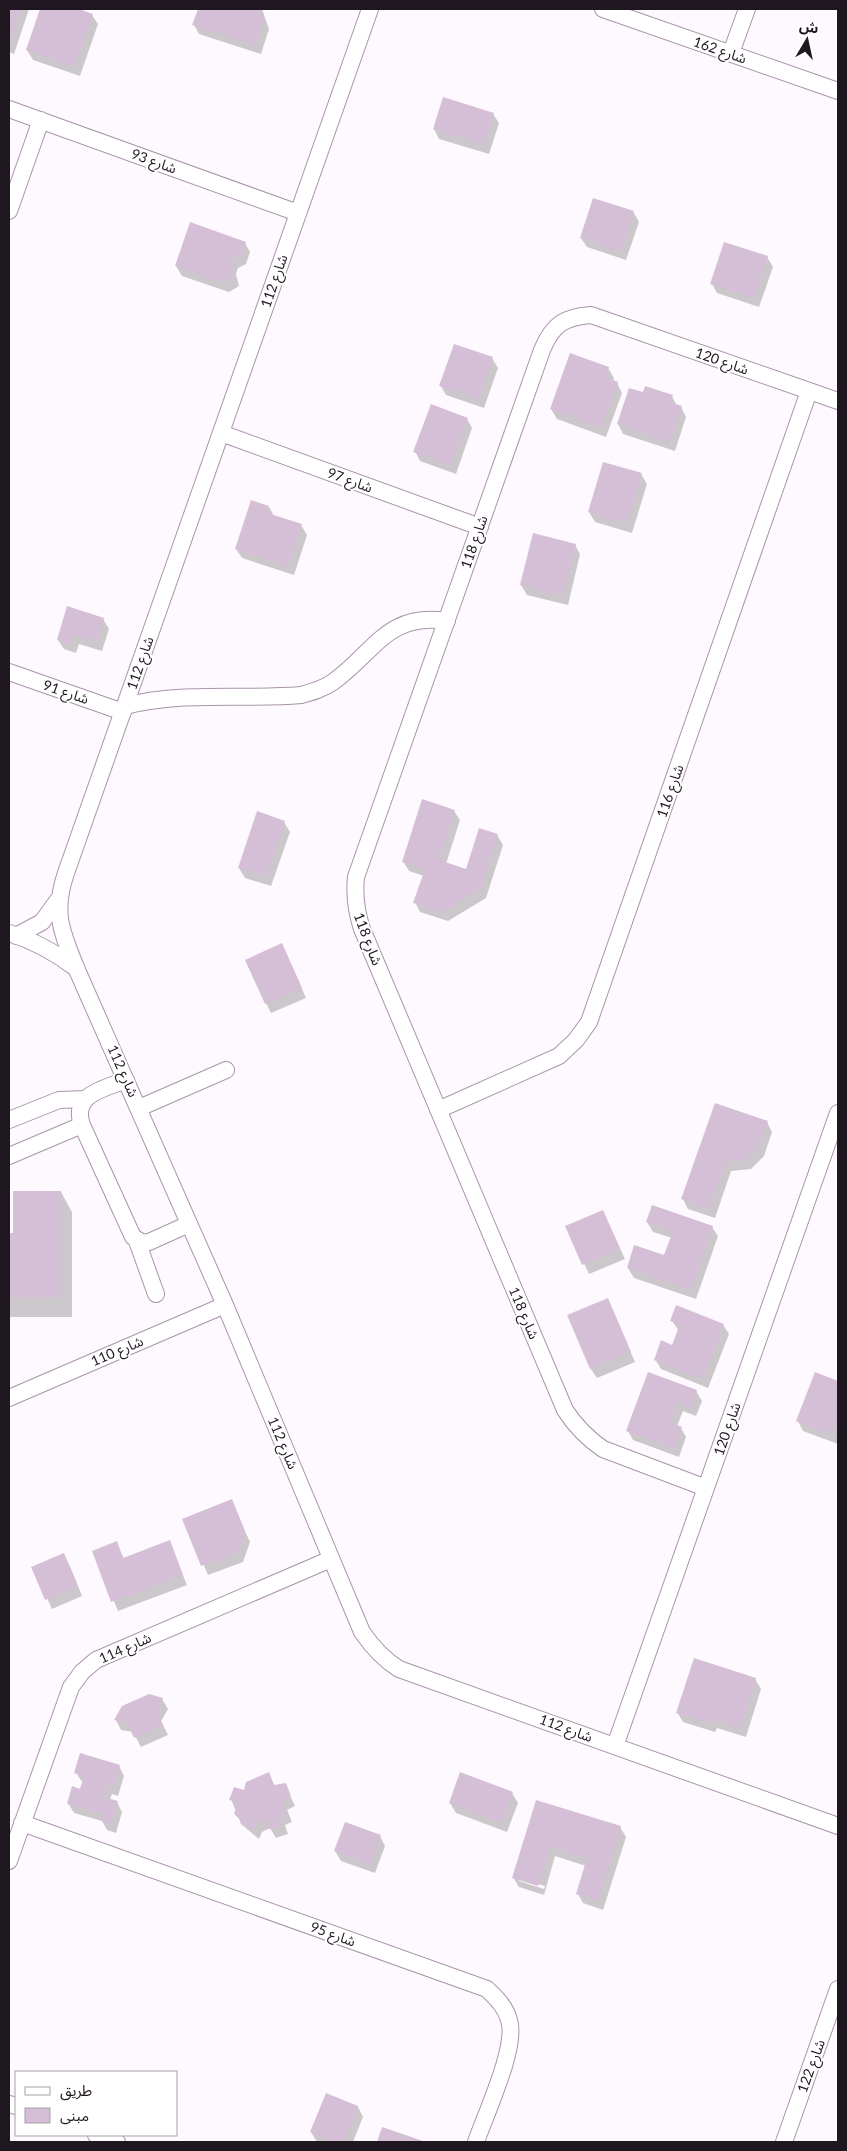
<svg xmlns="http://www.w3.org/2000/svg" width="847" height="2151" viewBox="0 0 847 2151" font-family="Lato,'Noto Sans Arabic',sans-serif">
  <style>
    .shadow { fill: #0003; fill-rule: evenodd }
    .building { fill: #d5bfd7 }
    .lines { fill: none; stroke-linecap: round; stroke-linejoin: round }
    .minor-casing { stroke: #a994ab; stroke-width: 18 }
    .minor { stroke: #fff; stroke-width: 16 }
    .labels { text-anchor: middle; stroke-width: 4; stroke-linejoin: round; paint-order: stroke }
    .street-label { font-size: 14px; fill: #1f1720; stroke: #fff }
  </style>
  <rect width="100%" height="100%" fill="#fef9fe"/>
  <path class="shadow" d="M 9,9 L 29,9 L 14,54 L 9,52 Z
    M 42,9 L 75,9 L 92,15 L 98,24 L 80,76 L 33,60 L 27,50 Z
    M 199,9 L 262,9 L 269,29 L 261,54 L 199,34 L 194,25 Z
    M 493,114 L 499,123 L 489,154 L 439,139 L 434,129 Z
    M 594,199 L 634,213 L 639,222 L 626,260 L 587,247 L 581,238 Z
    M 245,243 L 250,252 L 246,264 L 238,268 L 236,274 L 239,286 L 229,292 L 182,276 L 176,266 Z
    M 767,257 L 773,267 L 759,307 L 717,293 L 712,284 Z
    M 492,358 L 498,368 L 484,408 L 446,395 L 441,386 Z
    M 608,368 L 614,378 L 613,381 L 617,383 L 622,393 L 606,437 L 557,419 L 551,409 Z
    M 630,389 L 644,394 L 672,396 L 677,406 L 681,407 L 686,417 L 675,451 L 623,434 L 618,424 Z
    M 467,419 L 472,428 L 456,474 L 420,461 L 415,451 Z
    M 641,474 L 647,484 L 632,533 L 595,522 L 589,512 Z
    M 269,507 L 274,516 L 301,525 L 307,535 L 294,575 L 242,558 L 236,549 Z
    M 575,545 L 580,554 L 568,605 L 527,595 L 521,585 Z
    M 103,619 L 109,629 L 102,651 L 79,644 L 76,653 L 64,649 L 58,640 Z
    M 454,811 L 460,820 L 446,864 L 467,870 L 497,835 L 503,845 L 486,898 L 448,921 L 420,912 L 415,902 L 424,876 L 409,871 L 403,861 Z
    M 284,822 L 290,832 L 271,886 L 245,878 L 239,868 Z
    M 287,955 L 306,998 L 271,1013 L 266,1003 Z
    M 767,1122 L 772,1132 L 764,1156 L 751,1169 L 731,1171 L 715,1218 L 688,1209 L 683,1199 Z
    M 61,1192 L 72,1212 L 72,1317 L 9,1317 L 9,1235 L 15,1235 Z
    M 603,1211 L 625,1259 L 589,1274 L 567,1227 Z
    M 647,1222 L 712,1227 L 718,1236 L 696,1299 L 634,1278 L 628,1268 L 635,1247 L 665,1257 L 672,1238 L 653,1232 Z
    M 608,1300 L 635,1362 L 597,1378 L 591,1369 Z
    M 672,1321 L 723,1325 L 729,1334 L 708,1388 L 661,1369 L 655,1359 L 673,1347 L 679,1331 Z
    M 816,1373 L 838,1382 L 838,1444 L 803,1431 L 798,1421 Z
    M 696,1391 L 702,1401 L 696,1416 L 683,1411 L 677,1426 L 681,1428 L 686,1437 L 679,1457 L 633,1440 L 628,1431 Z
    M 231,1501 L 250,1542 L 243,1562 L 208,1575 L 184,1519 Z
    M 169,1542 L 187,1585 L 118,1611 L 93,1552 L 116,1543 L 124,1559 Z
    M 69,1564 L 82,1596 L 52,1609 L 33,1567 Z
    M 755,1679 L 761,1689 L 746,1737 L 717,1728 L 715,1732 L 683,1722 L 677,1712 Z
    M 162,1699 L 168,1709 L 161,1721 L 168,1735 L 141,1747 L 133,1732 L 121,1730 L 116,1720 L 123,1707 Z
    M 119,1766 L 124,1776 L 118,1796 L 112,1794 L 110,1800 L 117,1802 L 122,1812 L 116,1833 L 107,1830 L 102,1821 L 74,1813 L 68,1803 L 81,1790 L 83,1783 L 76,1773 Z
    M 268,1774 L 275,1786 L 285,1785 L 295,1806 L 287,1810 L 292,1822 L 285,1825 L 288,1834 L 276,1838 L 270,1828 L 262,1832 L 259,1839 L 241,1824 L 231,1799 Z
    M 512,1793 L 518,1803 L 507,1832 L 456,1813 L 450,1803 Z
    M 537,1802 L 620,1827 L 626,1837 L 603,1910 L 583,1903 L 578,1894 L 586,1866 L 555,1856 L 544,1895 L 519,1887 L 513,1877 ZM 519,1879 L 545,1886 L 544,1889 L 519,1881 Z
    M 380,1836 L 385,1846 L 375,1873 L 341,1861 L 335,1851 Z
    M 358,2107 L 363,2117 L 353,2142 L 317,2142 L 311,2132 Z"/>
  <path class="building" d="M 9,9 L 21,9 L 9,45 Z
    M 40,9 L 79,9 L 93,14 L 74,67 L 26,50 Z
    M 198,9 L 261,9 L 264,19 L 255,45 L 192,25 Z
    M 443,97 L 494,113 L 484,145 L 433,129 Z
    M 593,198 L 634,211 L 621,251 L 580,238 Z
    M 190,222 L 246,242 L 241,255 L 233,258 L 231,264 L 235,276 L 223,283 L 175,266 Z
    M 724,242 L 768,256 L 754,298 L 710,284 Z
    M 454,344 L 493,357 L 478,399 L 439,386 Z
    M 570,353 L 609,367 L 606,377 L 618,382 L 601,428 L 550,409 Z
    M 645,386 L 673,395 L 670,402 L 682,406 L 670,442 L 617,424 L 629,388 L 643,392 Z
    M 431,404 L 468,418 L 450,465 L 413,452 Z
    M 603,462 L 642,473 L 627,524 L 588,512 Z
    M 251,500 L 269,506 L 267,513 L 302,524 L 288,566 L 235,549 Z
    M 533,533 L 576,544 L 563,596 L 520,585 Z
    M 67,606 L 104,618 L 97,642 L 73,635 L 70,644 L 57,640 Z
    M 422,799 L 455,810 L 439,860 L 466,869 L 479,828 L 498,834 L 481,888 L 442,912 L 413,903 L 425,869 L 402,862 Z
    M 257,811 L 285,821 L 266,877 L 238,868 Z
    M 282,943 L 302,988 L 265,1004 L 245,960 Z
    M 715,1103 L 768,1121 L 759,1146 L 746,1160 L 726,1161 L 709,1209 L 681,1199 Z
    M 13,1191 L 61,1191 L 62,1297 L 9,1297 L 9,1233 L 13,1233 Z
    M 652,1205 L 713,1226 L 691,1290 L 627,1268 L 634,1245 L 664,1255 L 673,1231 L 646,1222 Z
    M 603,1210 L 620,1249 L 582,1265 L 565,1226 Z
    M 608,1298 L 631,1352 L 590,1369 L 567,1315 Z
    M 676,1305 L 724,1324 L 703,1379 L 654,1360 L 661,1340 L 672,1345 L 680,1324 L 670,1321 Z
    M 648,1372 L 697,1390 L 691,1407 L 677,1402 L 670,1422 L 682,1427 L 674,1448 L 626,1431 Z
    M 815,1372 L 838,1381 L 838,1419 L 832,1435 L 796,1421 Z
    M 232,1499 L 245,1531 L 238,1552 L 201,1566 L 182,1519 Z
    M 170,1540 L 183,1575 L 111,1602 L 92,1551 L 117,1541 L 123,1558 Z
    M 64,1553 L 78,1586 L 45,1600 L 31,1567 Z
    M 694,1658 L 756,1678 L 740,1728 L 711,1718 L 710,1723 L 676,1713 Z
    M 149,1694 L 163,1698 L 157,1710 L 163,1725 L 134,1738 L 127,1723 L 114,1720 L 122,1706 Z
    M 80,1753 L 120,1765 L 113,1787 L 107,1785 L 103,1797 L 118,1801 L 111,1824 L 100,1820 L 102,1814 L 67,1804 L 72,1786 L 80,1789 L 84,1776 L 74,1773 Z
    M 269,1772 L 274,1785 L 286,1783 L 291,1796 L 282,1800 L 288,1812 L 280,1816 L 283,1824 L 269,1829 L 265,1819 L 257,1822 L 253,1831 L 234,1814 L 238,1802 L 229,1800 L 234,1787 L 244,1790 L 246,1782 Z
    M 460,1772 L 513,1792 L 502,1823 L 449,1803 Z
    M 536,1800 L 621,1826 L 598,1901 L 576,1894 L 587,1858 L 550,1847 L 538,1886 L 512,1878 Z
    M 345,1822 L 381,1835 L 370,1864 L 334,1851 Z
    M 326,2093 L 358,2106 L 344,2142 L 334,2142 L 310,2132 Z
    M 382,2127 L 426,2142 L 377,2142 Z"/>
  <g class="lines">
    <g class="minor-casing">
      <path id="minor" d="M 370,9 L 66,873 C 52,914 62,932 77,970 L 225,1305 L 362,1632 C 373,1648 383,1659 399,1669 L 838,1826
        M 603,9 L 838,91
        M 731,53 L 747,9
        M 9,109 L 298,213
        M 9,211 L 41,120
        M 221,433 L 480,527
        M 9,672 L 123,712
        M 125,706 C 183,691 242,700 301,695 C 312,692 323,689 333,682 C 375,652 387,612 447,621
        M 9,933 C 35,941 56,953 77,969
        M 16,936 L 42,922 L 58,900
        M 126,1080 C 104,1089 71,1094 82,1125 L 133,1237 L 143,1243 L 149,1242 L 189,1224
        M 139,1108 L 226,1070
        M 438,1110 L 559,1056 L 576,1040 L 589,1022 L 809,391
        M 9,1120 L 59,1100 L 85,1099
        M 9,1156 L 82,1125
        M 137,1241 L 156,1294
        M 9,1398 L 225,1305
        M 706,1488 L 603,1449 C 587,1438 576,1427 565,1410 L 362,929 C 356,911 354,896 356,877 L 542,350 C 553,324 564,317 591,315 L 838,401
        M 615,1746 L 838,1113
        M 22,1823 L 487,1989 C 497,1999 505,2006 509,2020 C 518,2046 485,2115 476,2142
        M 9,1861 L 71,1687 L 82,1672 L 96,1660 L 331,1559
        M 9,2104 L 16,2106
        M 96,2135 L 117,2142
        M 784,2142 L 838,1989"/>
    </g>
    <use href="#minor" class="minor"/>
  </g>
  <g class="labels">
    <g class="street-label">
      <text transform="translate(720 50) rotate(19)" y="5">شارع 162</text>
      <text transform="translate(154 161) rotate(20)" y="5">شارع 93</text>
      <text transform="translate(274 281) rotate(-71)" y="5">شارع 112</text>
      <text transform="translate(722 361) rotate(19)" y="5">شارع 120</text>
      <text transform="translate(350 480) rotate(20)" y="5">شارع 97</text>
      <text transform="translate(474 542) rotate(-71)" y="5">شارع 118</text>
      <text transform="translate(140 663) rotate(-71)" y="5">شارع 112</text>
      <text transform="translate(66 692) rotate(19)" y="5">شارع 91</text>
      <text transform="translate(670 791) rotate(-71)" y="5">شارع 116</text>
      <text transform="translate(368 939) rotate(69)" y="5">شارع 118</text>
      <text transform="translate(123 1071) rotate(66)" y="5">شارع 112</text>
      <text transform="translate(524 1313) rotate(67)" y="5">شارع 118</text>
      <text transform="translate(117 1351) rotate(-23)" y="5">شارع 110</text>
      <text transform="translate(727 1429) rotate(-71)" y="5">شارع 120</text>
      <text transform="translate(283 1443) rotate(67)" y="5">شارع 112</text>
      <text transform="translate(125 1648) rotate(-24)" y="5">شارع 114</text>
      <text transform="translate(566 1728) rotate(20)" y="5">شارع 112</text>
      <text transform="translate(333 1934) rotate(20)" y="5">شارع 95</text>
      <text transform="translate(811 2066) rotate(-70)" y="5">شارع 122</text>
    </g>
  </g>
  <rect width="847" height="2151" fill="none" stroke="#1f1720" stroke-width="20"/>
  <rect x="15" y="2071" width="162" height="65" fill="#ffffff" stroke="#a5a2a6"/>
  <rect x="25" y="2087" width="25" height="8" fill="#ffffff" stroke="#a5a2a6"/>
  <text x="60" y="2096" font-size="15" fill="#1f1720">طريق</text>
  <rect x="25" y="2108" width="25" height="15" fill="#d5bfd7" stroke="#a5a2a6"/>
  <text x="60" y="2121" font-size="15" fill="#1f1720">مبنى</text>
  <g transform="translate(807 40) rotate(9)" stroke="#ffffff" stroke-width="4" paint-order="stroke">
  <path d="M0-4L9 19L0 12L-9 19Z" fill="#1f1720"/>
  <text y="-8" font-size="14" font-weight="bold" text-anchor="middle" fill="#1f1720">ش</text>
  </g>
</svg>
